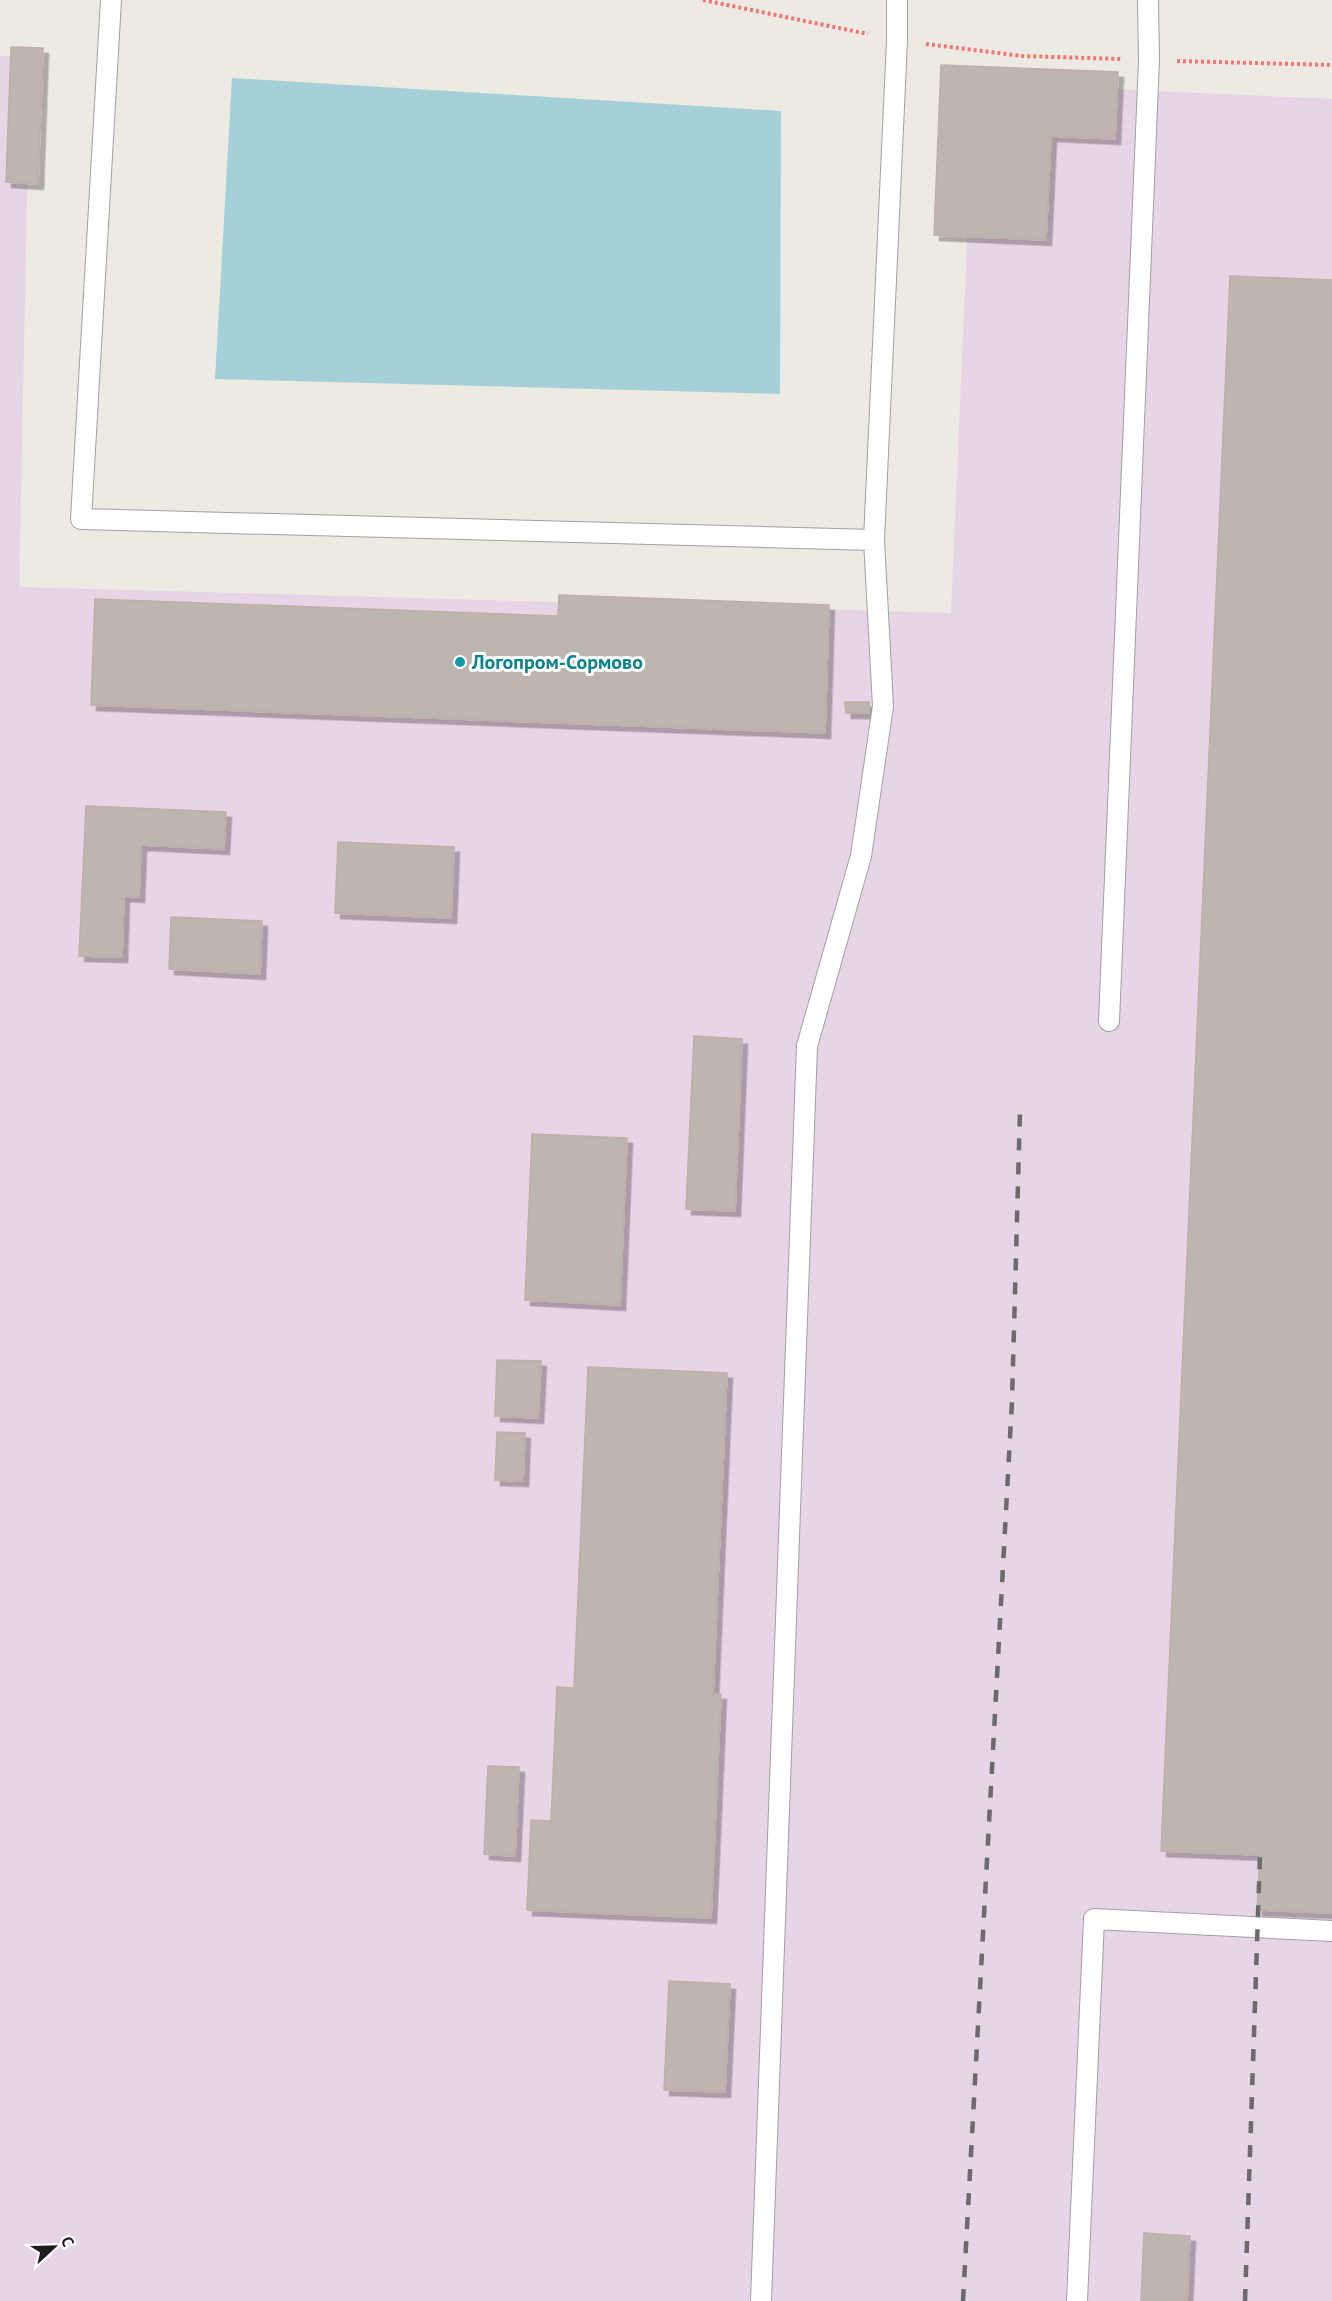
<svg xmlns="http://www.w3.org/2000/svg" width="1332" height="2301" viewBox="0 0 1332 2301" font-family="'PT Sans',sans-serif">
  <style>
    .industrial { fill: #e6d5e4 }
    .water { fill: #a6d0d8 }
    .building { fill: #bdb5b0; stroke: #beafa7; stroke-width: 1.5; filter: url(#shadow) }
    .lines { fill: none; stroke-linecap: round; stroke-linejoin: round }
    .service-casing { stroke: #a1a1a1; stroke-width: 22 }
    .path { stroke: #f07672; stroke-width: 4; stroke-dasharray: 3 3; stroke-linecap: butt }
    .service { stroke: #fff; stroke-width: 20 }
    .rail { stroke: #6b6b6b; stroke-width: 4.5; stroke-dasharray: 12 12; stroke-linecap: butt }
    .culture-dot { fill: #0f9aa8; stroke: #fff; stroke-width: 2 }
    .labels { text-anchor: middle; stroke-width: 6; stroke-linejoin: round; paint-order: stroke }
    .culture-label { font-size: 20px; font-weight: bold; fill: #0d838f; stroke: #fff; text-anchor: start }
  </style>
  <defs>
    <filter id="shadow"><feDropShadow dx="5.5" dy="5.5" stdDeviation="0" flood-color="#0004"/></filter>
  </defs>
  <rect width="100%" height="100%" fill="#ede9e3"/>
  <path class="industrial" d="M 0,56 L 30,57 L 19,587 L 951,613 L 974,83 L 1332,99 L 1332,2301 L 0,2301 Z"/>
  <path class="water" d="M 232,78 L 781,111 L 780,394 L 215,379 Z"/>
  <path class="building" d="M 11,47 L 43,48 L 38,184 L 6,182 Z
    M 941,65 L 1118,72 L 1115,139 L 1051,136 L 1046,240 L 934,235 Z
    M 1230,276 L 1332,280 L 1332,1913 L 1257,1910 L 1260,1855 L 1161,1851 Z
    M 559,595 L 829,605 L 825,733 L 91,705 L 95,599 L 558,616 Z
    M 845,702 L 869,702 L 869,713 L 846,713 Z
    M 86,806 L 226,812 L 224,849 L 141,845 L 139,897 L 124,896 L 122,957 L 79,956 Z
    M 338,842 L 454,847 L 451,918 L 335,913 Z
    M 171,917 L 262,921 L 260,974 L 169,969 Z
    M 694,1036 L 742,1039 L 735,1211 L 686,1209 Z
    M 532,1134 L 627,1138 L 620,1305 L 525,1300 Z
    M 497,1360 L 541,1361 L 538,1418 L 495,1416 Z
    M 588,1367 L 727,1373 L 713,1694 L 721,1694 L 711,1918 L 527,1910 L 531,1820 L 551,1821 L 557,1687 L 574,1688 Z
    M 497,1432 L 525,1433 L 523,1481 L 495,1480 Z
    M 488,1766 L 519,1767 L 515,1856 L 484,1854 Z
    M 669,1981 L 730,1984 L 725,2092 L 664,2090 Z
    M 1144,2233 L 1190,2236 L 1187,2301 L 1141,2301 Z"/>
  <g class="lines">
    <g class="service-casing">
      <path id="service" d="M 111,0 L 81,519 L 874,540 L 897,41 L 897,0
        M 1109,1021 L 1149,60 L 1148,0
        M 761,2301 L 807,1046 L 861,856 L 883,706 L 874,540
        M 1077,2301 L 1094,1919 L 1332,1931"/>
    </g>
    <path class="path" d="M 703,0 L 868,34
      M 926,44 L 1022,56 L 1121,59
      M 1177,61 L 1332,65"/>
    <use href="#service" class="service"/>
    <path class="rail" d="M 963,2301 L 1012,1401 L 1020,1111
      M 1245,2301 L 1260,1855"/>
  </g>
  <circle class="culture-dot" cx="460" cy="662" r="6"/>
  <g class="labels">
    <g class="culture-label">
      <text x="472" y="669">Логопром-Сормово</text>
    </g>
  </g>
  <g transform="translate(54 2247) rotate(68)" stroke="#ffffff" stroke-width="4.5" paint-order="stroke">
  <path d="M0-4.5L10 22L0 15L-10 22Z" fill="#1d1d1d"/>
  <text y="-9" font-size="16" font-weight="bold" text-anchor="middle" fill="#1d1d1d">С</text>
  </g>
</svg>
